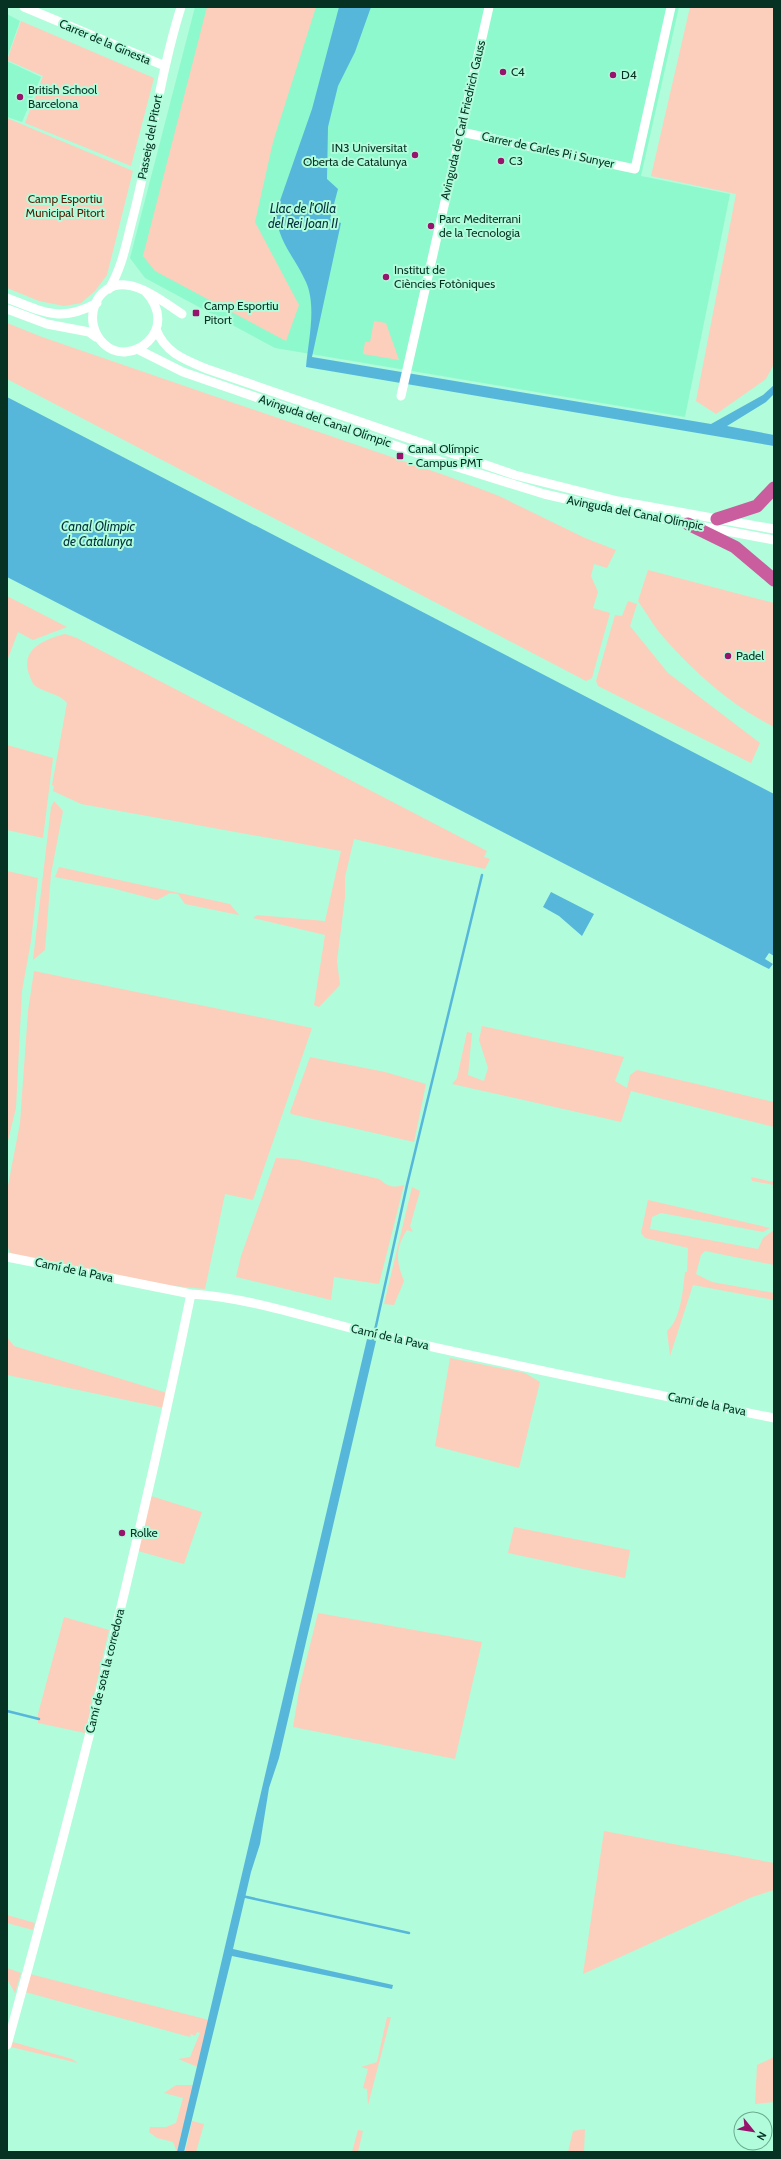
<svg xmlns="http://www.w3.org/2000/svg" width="781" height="2159" viewBox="0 0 781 2159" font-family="Cabin,sans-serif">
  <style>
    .built { fill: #8ef9cd }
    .green { fill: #fccfbc }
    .water { fill: #56b7db }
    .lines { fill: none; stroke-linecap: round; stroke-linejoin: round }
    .stream { stroke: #56b7db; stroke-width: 2.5 }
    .minor { stroke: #fff; stroke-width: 9 }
    .highway { stroke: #ca5d9e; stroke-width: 13 }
    .poi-dot { fill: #96146c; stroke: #b1fcdb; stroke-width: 1.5 }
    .labels { text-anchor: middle; stroke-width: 4; stroke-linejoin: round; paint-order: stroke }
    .street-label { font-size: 12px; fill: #063223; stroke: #b1fcdb }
    .poi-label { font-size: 12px; fill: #063223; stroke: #b1fcdb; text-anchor: start }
    .park-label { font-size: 12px; fill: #532309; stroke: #b1fcdb }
    .water-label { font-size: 13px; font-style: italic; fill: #01303f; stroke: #b1fcdb }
  </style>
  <rect width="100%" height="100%" fill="#b1fcdb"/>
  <path class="built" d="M 195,7 L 679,7 L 641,176 L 730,194 L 685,417 L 275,348 L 145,278 L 130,258 Z
    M 7,14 L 20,21 L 7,58 Z
    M 7,61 L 41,77 L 22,122 L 7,117 Z"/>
  <path class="green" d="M 207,7 L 316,7 L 273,142 L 255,222 L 299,305 L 286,341 L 155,271 L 143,256 Z
    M 690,7 L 774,7 L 774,364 L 766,379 L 716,414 L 696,401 L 736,194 L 651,176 Z
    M 21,21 L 154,78 L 131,166 L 25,123 L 43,76 L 7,60 Z
    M 7,118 L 133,171 L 107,275 L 95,291 L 81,303 L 64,306 L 39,301 L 7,288 Z
    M 374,321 L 386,323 L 399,360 L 363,354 L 365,342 L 370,342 Z
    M 7,323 L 42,337 L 447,476 L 499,496 L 585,538 L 616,550 L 607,568 L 594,564 L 591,576 L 598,592 L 593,608 L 610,613 L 592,678 L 586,681 L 7,379 Z
    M 648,570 L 774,603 L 774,727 C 732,706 696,674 665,639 C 655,628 647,614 638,601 Z
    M 7,596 L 67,627 L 33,640 L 18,632 L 7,661 Z
    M 628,601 L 637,604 L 630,626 L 668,673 L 760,743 L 751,763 L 598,686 L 596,681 L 615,615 L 622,616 Z
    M 65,634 L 77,638 L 487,851 L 484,857 L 490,859 L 485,869 L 354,839 L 345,877 L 345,897 L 337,961 L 340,985 L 319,1007 L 314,1005 L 325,935 L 253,918 L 257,915 L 325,921 L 341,851 L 81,804 L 53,791 L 54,786 L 52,785 L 67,703 C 60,694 46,693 37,687 C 32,684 31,679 29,674 C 20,649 45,639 65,634 Z
    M 7,745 L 53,758 L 43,838 L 7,830 Z
    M 54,801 L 63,811 L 51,874 L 45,950 L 33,960 L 51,807 Z
    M 59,867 L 230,904 L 239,915 L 185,904 L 178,894 L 170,893 L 157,900 L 112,888 L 55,877 Z
    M 7,871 L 38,878 L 31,941 L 22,991 L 16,1108 L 7,1145 Z
    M 34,971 L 312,1028 L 253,1200 L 225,1194 L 205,1289 L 164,1285 L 11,1254 L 7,1246 L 7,1191 L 20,1123 L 28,1011 Z
    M 482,1026 L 624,1057 L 615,1081 L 627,1088 L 630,1075 L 637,1070 L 774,1102 L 774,1127 L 631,1091 L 621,1122 L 452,1084 L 457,1078 L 467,1032 L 472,1033 L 468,1075 L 484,1081 L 488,1068 L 479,1040 Z
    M 310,1057 L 385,1072 L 426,1084 L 414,1142 L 291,1114 L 290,1112 Z
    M 276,1158 L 295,1159 L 379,1179 C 389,1187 392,1188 404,1185 L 379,1284 L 334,1277 L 331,1300 L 236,1277 L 241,1256 Z
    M 751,1177 L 774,1182 L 774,1185 L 752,1181 Z
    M 412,1187 L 420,1191 L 410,1226 L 413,1232 L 407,1230 C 395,1248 396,1262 404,1281 L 394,1305 L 384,1304 Z
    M 648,1200 L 770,1228 L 763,1232 L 661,1213 L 652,1217 L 650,1229 L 758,1249 L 763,1238 L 774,1230 L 774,1265 L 705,1251 L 701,1255 L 696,1274 L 712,1282 L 774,1293 L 774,1300 L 693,1285 L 670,1356 L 667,1331 C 681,1319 683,1290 685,1272 L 687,1272 L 688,1248 L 645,1238 L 641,1233 Z
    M 7,1337 L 14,1346 L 167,1393 L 164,1408 L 7,1375 Z
    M 450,1358 L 525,1373 L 540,1382 L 519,1468 L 435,1446 Z
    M 151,1496 L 202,1512 L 184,1564 L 138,1551 Z
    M 514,1527 L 630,1550 L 625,1578 L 508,1553 Z
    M 318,1613 L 482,1642 L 455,1759 L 293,1727 L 300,1685 Z
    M 64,1617 L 109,1630 L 85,1733 L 38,1723 L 38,1714 Z
    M 604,1831 L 774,1863 L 774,1890 L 752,1897 L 583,1974 Z
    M 7,1915 L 35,1923 L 33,1930 L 7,1923 Z
    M 7,1968 L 21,1973 L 15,1993 L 7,1979 Z
    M 30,1974 L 209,2020 L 198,2067 L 178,2059 L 190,2057 L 200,2033 L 197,2032 L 195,2036 L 191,2034 L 190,2037 L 25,1992 Z
    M 387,2017 L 391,2017 L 368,2105 L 367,2089 L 363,2088 L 368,2069 L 361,2067 L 377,2062 Z
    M 13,2042 L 72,2059 L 78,2063 L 11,2047 Z
    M 774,2057 L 774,2102 L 755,2104 L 757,2065 Z
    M 176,2085 L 194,2085 L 177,2152 L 173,2142 L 157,2138 L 149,2132 L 150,2127 L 166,2127 L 176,2123 L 183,2098 L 164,2093 Z
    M 192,2121 L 204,2124 L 196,2152 L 185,2152 Z
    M 585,2129 L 584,2152 L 568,2152 L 573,2131 Z
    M 358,2130 L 363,2131 L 358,2152 L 352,2152 Z"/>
  <path class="water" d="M 339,7 L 371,7 L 355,52 L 338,86 L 328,127 L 327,179 L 338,189 L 330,219 L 341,223 L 312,357 L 711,424 L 763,395 L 774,385 L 774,394 L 766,402 L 727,426 L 774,435 L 774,446 L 306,367 C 308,341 317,307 306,282 C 294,256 281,246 275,215 L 312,109 Z
    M 7,397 L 774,794 L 774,956 L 769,953 L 765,959 L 773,964 L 769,969 L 7,577 Z
    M 551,892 L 594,914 L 582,936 L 559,916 L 543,907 Z
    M 367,1339 L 376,1341 L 279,1758 L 269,1788 L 260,1844 L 251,1872 L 233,1949 L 393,1985 L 392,1989 L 232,1956 L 184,2152 L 177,2152 Z"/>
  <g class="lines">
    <path class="stream" d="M 372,1344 L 407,1185 L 482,875
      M 7,1711 L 39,1719
      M 242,1896 L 409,1933"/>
    <path class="minor" d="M 24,7 L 165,66
      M 461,132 L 635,169 L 671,7
      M 109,289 C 122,268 126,244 132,221 C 151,150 159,77 181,7
      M 145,291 C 182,330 130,369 104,344 C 81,322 95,282 126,285 C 143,286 167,304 182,314
      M 7,298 C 43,312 61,323 97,303
      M 7,309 L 47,324 L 89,332 L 96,337
      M 156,329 C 165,353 185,360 207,369 L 515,475 L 618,501 L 774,529
      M 137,349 L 183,372 L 454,466 L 544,494 L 605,508 L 774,540
      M 401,396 L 489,7
      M 7,1257 L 191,1294 C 256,1298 319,1322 383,1336 C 513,1365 643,1392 774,1418
      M 7,2045 C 76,1797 139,1547 191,1294"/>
    <path class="highway" d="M 717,519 L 757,506 L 774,488
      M 688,524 L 735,547 L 774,580"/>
  </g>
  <g class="poi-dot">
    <circle cx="503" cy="72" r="4"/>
    <circle cx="613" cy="75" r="4"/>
    <circle cx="20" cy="97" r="4"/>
    <circle cx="415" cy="155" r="4"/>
    <circle cx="501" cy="161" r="4"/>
    <circle cx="431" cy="226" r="4"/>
    <circle cx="386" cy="277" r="4"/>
    <rect x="192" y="309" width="8" height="8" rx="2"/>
    <rect x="396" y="452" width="8" height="8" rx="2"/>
    <circle cx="728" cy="656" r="4"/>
    <circle cx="122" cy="1533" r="4"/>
  </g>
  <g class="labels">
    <g class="street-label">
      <text transform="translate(105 42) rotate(23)" y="4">Carrer de la Ginesta</text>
      <text transform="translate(463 120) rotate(-77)" y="4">Avinguda de Carl Friedrich Gauss</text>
      <text transform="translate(150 137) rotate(-79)" y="4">Passeig del Pitort</text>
      <text transform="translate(548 150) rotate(12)" y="4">Carrer de Carles Pi i Sunyer</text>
      <text transform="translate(325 421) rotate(19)" y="4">Avinguda del Canal Olímpic</text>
      <text transform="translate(635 513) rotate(11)" y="4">Avinguda del Canal Olímpic</text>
      <text transform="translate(74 1270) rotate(12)" y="4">Camí de la Pava</text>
      <text transform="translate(390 1337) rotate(13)" y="4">Camí de la Pava</text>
      <text transform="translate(707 1404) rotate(11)" y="4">Camí de la Pava</text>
      <text transform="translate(105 1671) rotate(-76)" y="4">Camí de sota la corredora</text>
    </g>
    <g class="poi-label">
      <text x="511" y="76">C4</text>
      <text x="621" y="79">D4</text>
      <text x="28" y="94">British School<tspan x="28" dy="14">Barcelona</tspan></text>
      <text x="407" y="152" text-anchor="end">IN3 Universitat<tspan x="407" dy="14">Oberta de Catalunya</tspan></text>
      <text x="509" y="165">C3</text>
      <text x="439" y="223">Parc Mediterrani<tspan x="439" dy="14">de la Tecnologia</tspan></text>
      <text x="394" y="274">Institut de<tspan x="394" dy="14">Ciències Fotòniques</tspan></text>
      <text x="204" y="310">Camp Esportiu<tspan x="204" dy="14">Pitort</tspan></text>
      <text x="408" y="453">Canal Olímpic<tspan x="408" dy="14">- Campus PMT</tspan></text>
      <text x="736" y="660">Padel</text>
      <text x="130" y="1537">Rolke</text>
    </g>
    <g class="park-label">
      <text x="65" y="203">Camp Esportiu<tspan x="65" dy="14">Municipal Pitort</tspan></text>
    </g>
    <g class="water-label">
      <text x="303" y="213">Llac de l'Olla<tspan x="303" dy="15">del Rei Joan II</tspan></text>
      <text x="98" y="531">Canal Olimpic<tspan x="98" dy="15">de Catalunya</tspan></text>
    </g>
  </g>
  <rect width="781" height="2159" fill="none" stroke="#063223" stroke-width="16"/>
  <g transform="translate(753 2131) rotate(120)"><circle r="19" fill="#b1fcdb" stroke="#6dab91"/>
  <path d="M0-3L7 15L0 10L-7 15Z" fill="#96146c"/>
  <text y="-6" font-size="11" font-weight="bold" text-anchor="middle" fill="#063223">N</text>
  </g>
</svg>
